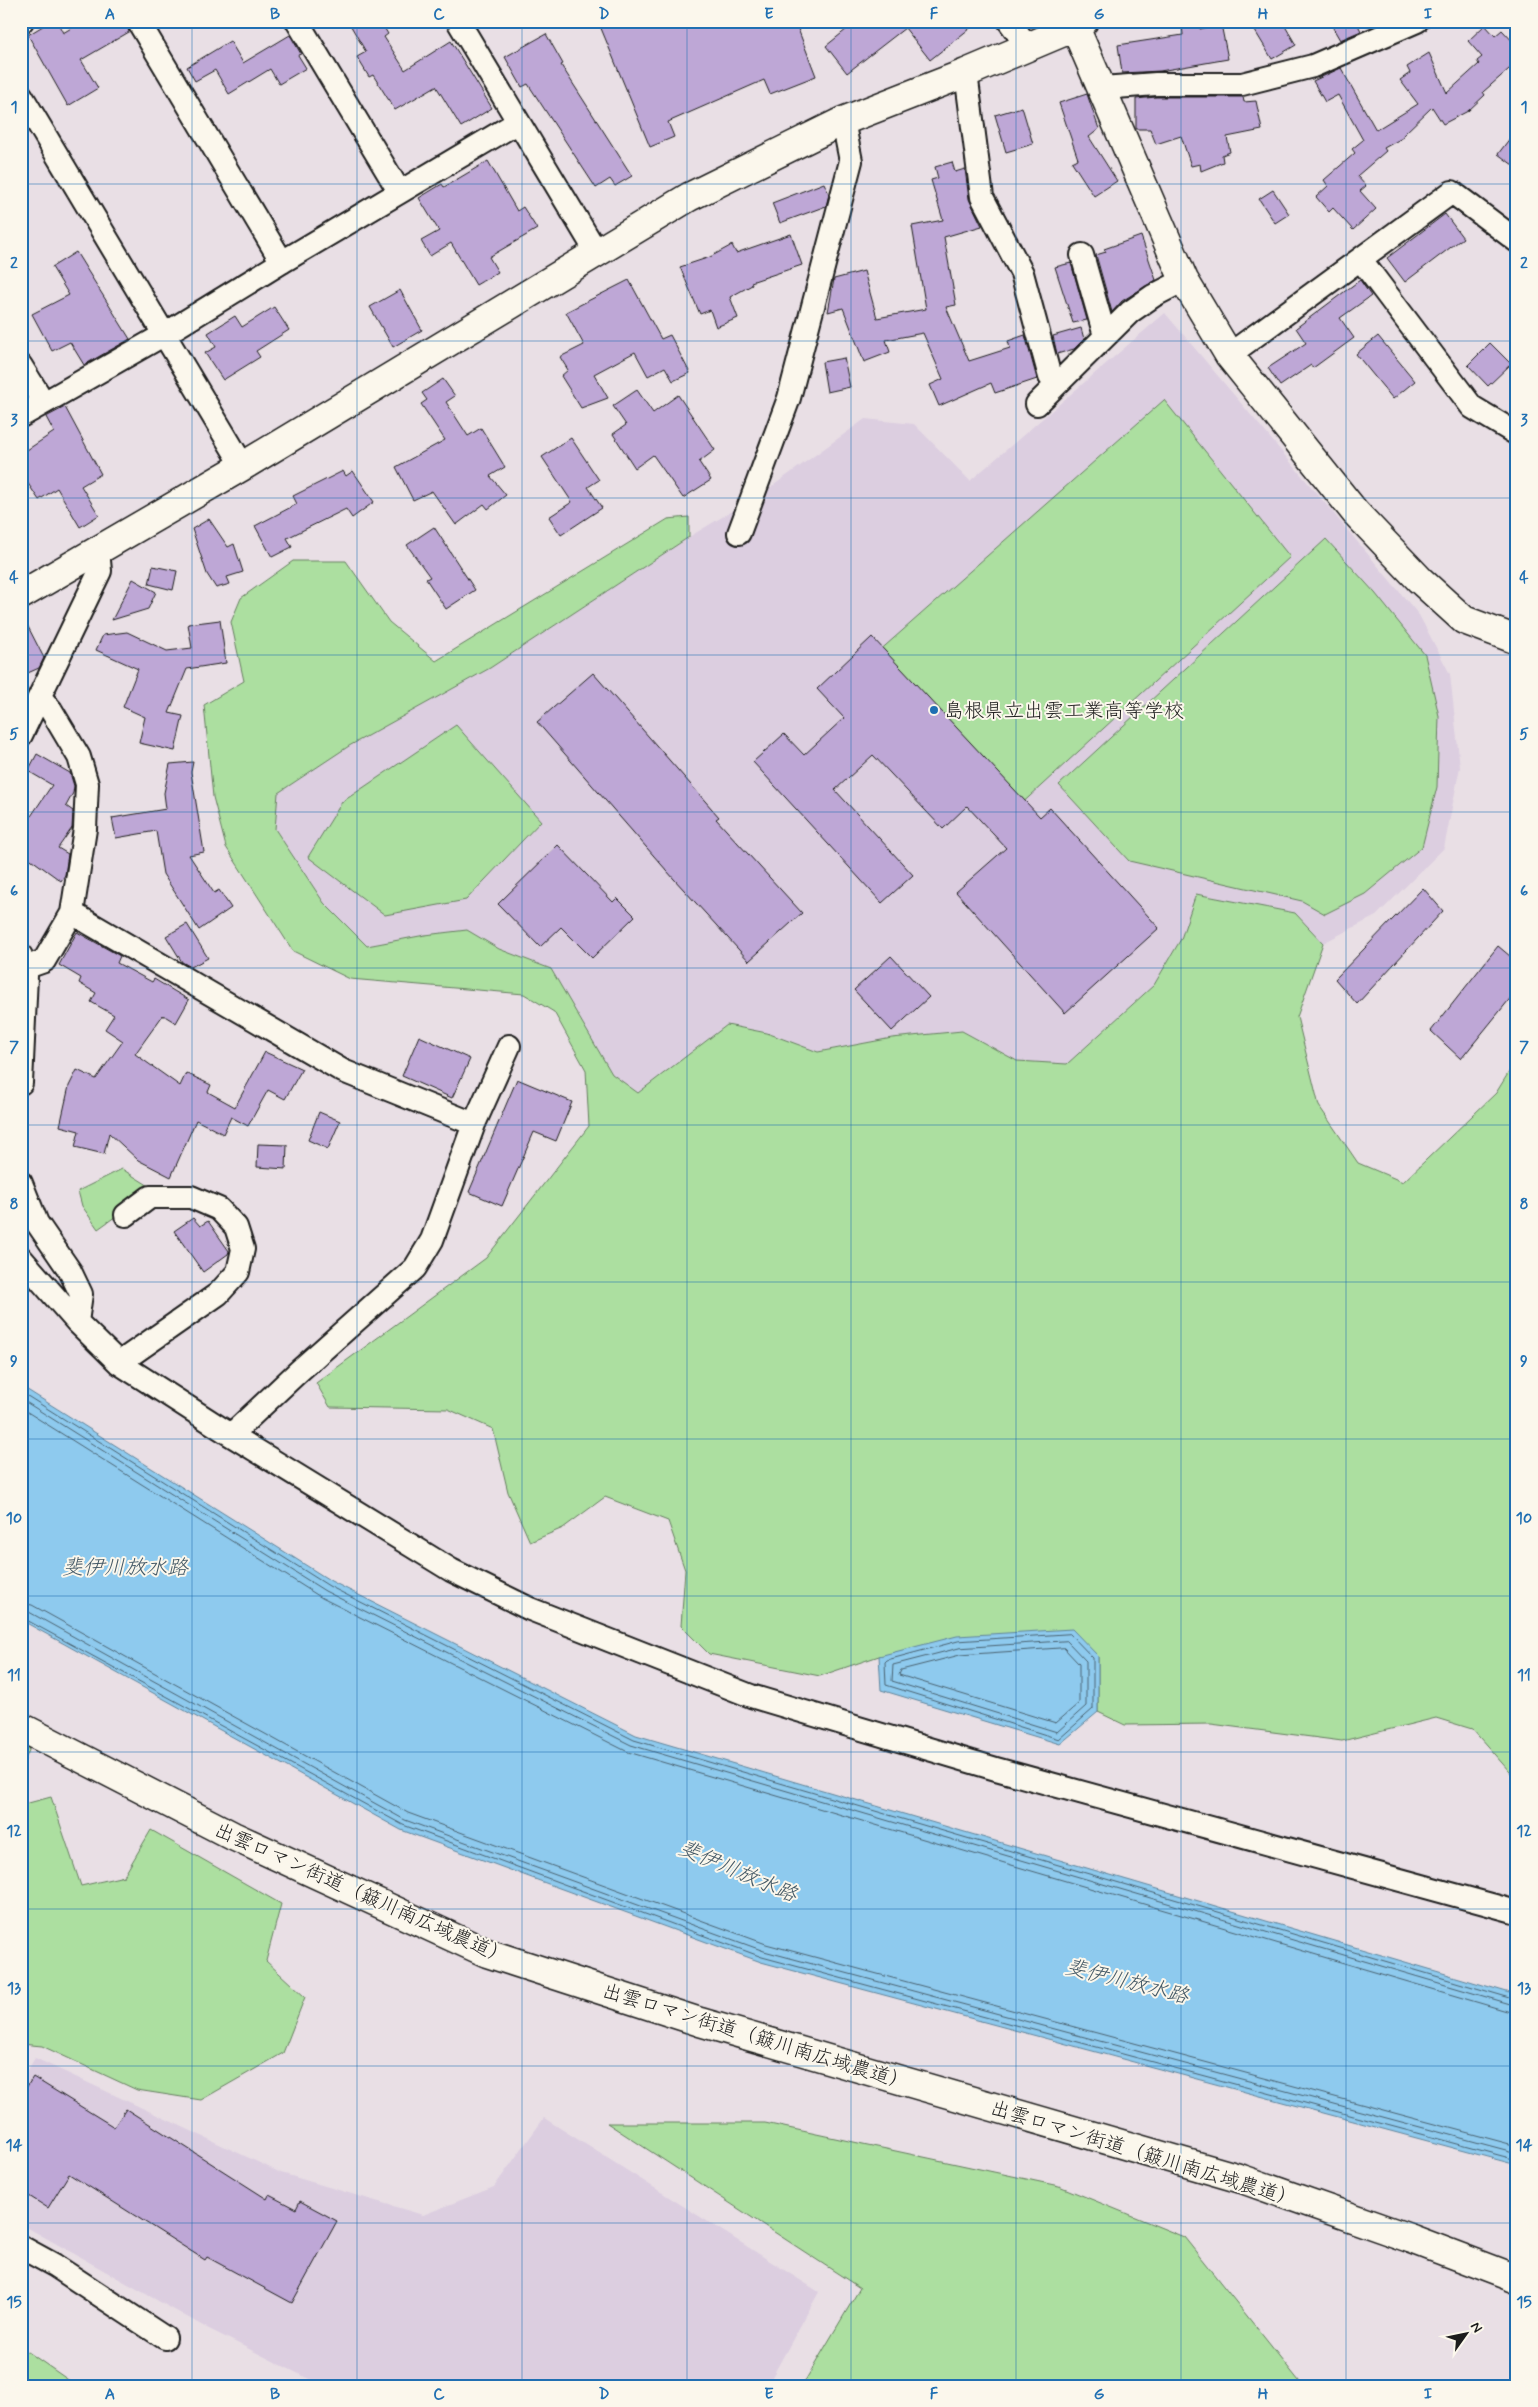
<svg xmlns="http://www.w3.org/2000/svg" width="1538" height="2407" viewBox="0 0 1538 2407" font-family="Mynerve,'Klee One',sans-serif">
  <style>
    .built { fill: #dccee0 }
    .green { fill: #acdfa0; stroke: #647e5e }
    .water { fill: #8ecaee; stroke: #60849a }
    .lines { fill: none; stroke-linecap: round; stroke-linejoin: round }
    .shore { stroke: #4a6270; stroke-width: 1 }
    .building { fill: #bea7d6; stroke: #1c1c1c }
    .street-casing { stroke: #1c1c1c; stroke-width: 26 }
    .secondary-casing { stroke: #1c1c1c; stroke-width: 31 }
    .street { stroke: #fbf7ec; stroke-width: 22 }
    .secondary { stroke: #fbf7ec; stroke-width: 28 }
    .grid { fill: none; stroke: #1f6fb2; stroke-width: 1; stroke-opacity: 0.55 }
    .poi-dot { fill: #1f6fb2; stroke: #fbf7ec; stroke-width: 2 }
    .labels { text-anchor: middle; stroke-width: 4; stroke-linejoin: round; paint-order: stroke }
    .poi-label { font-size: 20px; fill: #1c1c1c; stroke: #fbf7ec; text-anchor: start }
    .street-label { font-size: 20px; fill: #1c1c1c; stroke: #fbf7ec }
    .water-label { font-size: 21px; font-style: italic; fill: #445966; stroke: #fbf7ec }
    .neatline { fill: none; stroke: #1f6fb2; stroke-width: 2 }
    .grid-label { font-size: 16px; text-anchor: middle; font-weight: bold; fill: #1f6fb2 }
  </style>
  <rect width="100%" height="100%" fill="#e9dfe5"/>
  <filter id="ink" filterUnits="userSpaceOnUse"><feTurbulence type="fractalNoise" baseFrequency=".02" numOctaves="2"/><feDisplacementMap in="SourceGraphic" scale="10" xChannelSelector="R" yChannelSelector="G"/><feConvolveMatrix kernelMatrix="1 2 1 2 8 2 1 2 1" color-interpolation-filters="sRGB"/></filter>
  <g filter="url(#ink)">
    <path class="built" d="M 1165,313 L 1419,615 L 1450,674 L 1460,767 L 1444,848 L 1376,916 L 1323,943 L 1295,913 L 1196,894 L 1181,939 L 1154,985 L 1067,1064 L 1017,1061 L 962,1031 L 892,1038 L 818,1052 L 767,1033 L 727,1025 L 638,1093 L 612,1074 L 551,969 L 499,949 L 467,930 L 425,935 L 367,946 L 324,903 L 275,829 L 278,793 L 349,746 L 490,668 L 689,537 L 767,490 L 865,419 L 914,424 L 970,481 Z
      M 35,2058 L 281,2173 L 423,2215 L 494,2187 L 544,2118 L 819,2292 L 767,2386 L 323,2386 L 203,2326 L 21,2224 L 21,2081 Z"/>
    <path class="green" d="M 1164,400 L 1290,557 L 1017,808 L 877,653 Z
      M 689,517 L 689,537 L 490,668 L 349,746 L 278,793 L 275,829 L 324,903 L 367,946 L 425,935 L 467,930 L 499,949 L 551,969 L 612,1074 L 638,1093 L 727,1025 L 767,1033 L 818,1052 L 892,1038 L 962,1031 L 1017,1061 L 1067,1064 L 1154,985 L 1181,939 L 1196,894 L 1295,913 L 1323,943 L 1297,1017 L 1319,1106 L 1358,1163 L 1403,1182 L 1496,1093 L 1517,1059 L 1517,1780 L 1472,1729 L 1436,1718 L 1342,1741 L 1211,1724 L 1125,1725 L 1098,1712 L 1098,1656 L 879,1656 L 820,1676 L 709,1654 L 681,1626 L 685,1570 L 668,1521 L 605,1497 L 563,1528 L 530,1542 L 508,1492 L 493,1429 L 448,1409 L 330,1407 L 316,1383 L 486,1258 L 589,1126 L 586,1070 L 554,1012 L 524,994 L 350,979 L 293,951 L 226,847 L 213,797 L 204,705 L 244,681 L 231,622 L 241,598 L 293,561 L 346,561 L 389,622 L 436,661 L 668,519 Z
      M 1326,539 L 1375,593 L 1425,655 L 1439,716 L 1437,787 L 1422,847 L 1365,894 L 1325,914 L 1302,901 L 1129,861 L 1059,785 Z
      M 456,725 L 541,821 L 466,900 L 385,915 L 308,857 L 342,802 Z
      M 122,1169 L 154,1189 L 98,1229 L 82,1206 L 78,1191 Z
      M 21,1743 L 30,1748 L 21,1769 Z
      M 51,1797 L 81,1886 L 124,1876 L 151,1830 L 281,1904 L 266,1961 L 305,1997 L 283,2053 L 201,2100 L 137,2090 L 42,2046 L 21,2044 L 21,1805 Z
      M 607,2123 L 765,2123 L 1059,2186 L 1184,2237 L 1303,2386 L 802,2386 L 860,2288 Z
      M 21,2347 L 77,2386 L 21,2386 Z"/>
    <path class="water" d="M 21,1386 L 331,1581 L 636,1735 L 1517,1995 L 1517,2165 L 761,1962 L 401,1830 L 21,1620 Z
      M 1072,1629 L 1098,1656 L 1098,1712 L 1060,1744 L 881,1690 L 879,1656 L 957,1636 Z"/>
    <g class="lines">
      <path class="shore" d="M 21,1392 L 329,1586 L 634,1740 L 1517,2000
        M 21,1399 L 325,1591 L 631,1745 L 1517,2006
        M 21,1408 L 322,1598 L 628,1752 L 1517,2014
        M 21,1603 L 32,1605 L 408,1813 L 766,1944 L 1517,2146
        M 21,1611 L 29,1612 L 405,1820 L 764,1951 L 1517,2153
        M 21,1617 L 403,1825 L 762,1957 L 1517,2160
        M 1070,1634 L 1093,1658 L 1093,1709 L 1059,1739 L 886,1685 L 885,1662 L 887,1660 L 958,1641 Z
        M 1067,1641 L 1086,1661 L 1086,1706 L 1057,1732 L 892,1681 L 893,1665 L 959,1648 Z
        M 1064,1648 L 1079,1664 L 1079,1703 L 1056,1723 L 899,1675 L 901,1670 L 960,1655 Z"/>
    </g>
    <path class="building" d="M 51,21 L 57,21 L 63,33 L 83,21 L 125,21 L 129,32 L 81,60 L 98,88 L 68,106 L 28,35 Z
      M 348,21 L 380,21 L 388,34 L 384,37 L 405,70 L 451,41 L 492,108 L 461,127 L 436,86 L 395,110 L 373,75 L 369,77 L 357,57 L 366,52 Z
      M 598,21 L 739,21 L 742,28 L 758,21 L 795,21 L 816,76 L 770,94 L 764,80 L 668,122 L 674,137 L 650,147 Z
      M 857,21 L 979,21 L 930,60 L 905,28 L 847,73 L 826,46 Z
      M 1249,21 L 1282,21 L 1296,45 L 1272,59 Z
      M 1329,21 L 1356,21 L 1361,31 L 1340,40 Z
      M 1199,22 L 1200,29 L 1221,24 L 1228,59 L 1160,71 L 1122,73 L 1118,45 L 1183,35 L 1182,25 Z
      M 1485,25 L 1495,36 L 1502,30 L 1517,46 L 1517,62 L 1483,92 L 1485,95 L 1468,111 L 1443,124 L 1432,107 L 1403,135 L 1404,137 L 1384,148 L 1386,151 L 1357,176 L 1366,186 L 1360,191 L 1376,209 L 1353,230 L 1333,208 L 1329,212 L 1316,197 L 1328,186 L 1324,180 L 1355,153 L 1352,149 L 1363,140 L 1338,95 L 1325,102 L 1313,81 L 1341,68 L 1376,130 L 1418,104 L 1400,80 L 1410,73 L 1407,67 L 1429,53 L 1447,93 L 1479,64 L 1477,61 L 1482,57 L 1468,41 Z
      M 546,34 L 563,64 L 561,65 L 632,176 L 615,186 L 610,179 L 596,188 L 528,84 L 522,87 L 505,57 Z
      M 290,35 L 301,54 L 298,55 L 306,68 L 279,84 L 270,69 L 229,94 L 215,70 L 195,81 L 187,67 L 230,41 L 243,63 Z
      M 1087,94 L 1099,129 L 1089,137 L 1117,181 L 1094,196 L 1072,162 L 1078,159 L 1059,103 Z
      M 1156,97 L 1243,97 L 1244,102 L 1256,101 L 1262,130 L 1227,137 L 1230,152 L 1222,155 L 1223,162 L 1201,171 L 1200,164 L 1191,166 L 1181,136 L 1156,144 L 1150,129 L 1136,129 L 1136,99 Z
      M 1022,107 L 1033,144 L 1006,152 L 995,115 Z
      M 1517,129 L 1517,168 L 1498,154 Z
      M 488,161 L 517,211 L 523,207 L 537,229 L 489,257 L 498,272 L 476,285 L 451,243 L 430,256 L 421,241 L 439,231 L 419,198 L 442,184 L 444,187 Z
      M 952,162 L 955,172 L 965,169 L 969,199 L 982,226 L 944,237 L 956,305 L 946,307 L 969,361 L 1010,348 L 1008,341 L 1025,335 L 1037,379 L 995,393 L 991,383 L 939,406 L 930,385 L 943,379 L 923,333 L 886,340 L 890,352 L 864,362 L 843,308 L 828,312 L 834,279 L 864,271 L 877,318 L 926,309 L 912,226 L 943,220 L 931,180 L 938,178 L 935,167 Z
      M 824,183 L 829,194 L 826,206 L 780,223 L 772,203 Z
      M 1273,190 L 1289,214 L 1275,223 L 1259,199 Z
      M 1445,214 L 1463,238 L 1405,282 L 1387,258 Z
      M 791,234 L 802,265 L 751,282 L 752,285 L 730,297 L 738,318 L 716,327 L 710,310 L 700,314 L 680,267 L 710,257 L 732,245 L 736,253 Z
      M 1141,236 L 1156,280 L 1122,301 L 1112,312 L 1096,255 L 1106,252 L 1104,249 Z
      M 76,252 L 130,339 L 84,365 L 70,342 L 52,351 L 32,314 L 69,295 L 52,267 Z
      M 1071,263 L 1087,320 L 1073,323 L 1055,267 Z
      M 629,280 L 661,339 L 670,335 L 690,373 L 673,381 L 665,367 L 648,376 L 635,352 L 594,374 L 608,398 L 581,408 L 561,376 L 568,370 L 560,357 L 584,345 L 566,312 Z
      M 1360,280 L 1371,296 L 1340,318 L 1354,338 L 1313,368 L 1311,365 L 1280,386 L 1268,368 L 1306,343 L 1296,328 Z
      M 400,290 L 422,330 L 393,347 L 370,307 Z
      M 274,307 L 289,330 L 256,351 L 260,357 L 223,380 L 205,353 L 216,347 L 208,333 L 235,316 L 242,327 Z
      M 1081,328 L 1084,339 L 1074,349 L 1057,354 L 1053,336 Z
      M 1378,336 L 1415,381 L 1393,399 L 1356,354 Z
      M 1490,343 L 1511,364 L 1488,386 L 1468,365 Z
      M 844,358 L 850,387 L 827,392 L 822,362 Z
      M 443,379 L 455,396 L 446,402 L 468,436 L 481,428 L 505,467 L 490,476 L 506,495 L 488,509 L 484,504 L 456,525 L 432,491 L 413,500 L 396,467 L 445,440 L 421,404 L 427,400 L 422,393 Z
      M 637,390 L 653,413 L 678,395 L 715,450 L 699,462 L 711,480 L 683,498 L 653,455 L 635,468 L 613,434 L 626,425 L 613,406 Z
      M 65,407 L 101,474 L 81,486 L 99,515 L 80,527 L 57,488 L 39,500 L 21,473 L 21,454 L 54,432 L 46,417 Z
      M 571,438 L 599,480 L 588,487 L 602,508 L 561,535 L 549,517 L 572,502 L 542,457 Z
      M 343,471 L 346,476 L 353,471 L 374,502 L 352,518 L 346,509 L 287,538 L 292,547 L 272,557 L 255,526 L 297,504 L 293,496 Z
      M 209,519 L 228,547 L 234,544 L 243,572 L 227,577 L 230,584 L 216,588 L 207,574 L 192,529 Z
      M 434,527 L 475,590 L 446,609 L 426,579 L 430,577 L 407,545 Z
      M 153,566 L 177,571 L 173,590 L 149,584 Z
      M 133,579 L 156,592 L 148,609 L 112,620 Z
      M 21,613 L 44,658 L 39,668 L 21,676 Z
      M 220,620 L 226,663 L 187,669 L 169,713 L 183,716 L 175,751 L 139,743 L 145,717 L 123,707 L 138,669 L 96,650 L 103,635 L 127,632 L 167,651 L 192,648 L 188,624 Z
      M 872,637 L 1040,817 L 1050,808 L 1159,928 L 1065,1013 L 956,892 L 1006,848 L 967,806 L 943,829 L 873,755 L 835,790 L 913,875 L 882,903 L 753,762 L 784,734 L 804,755 L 844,718 L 817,689 Z
      M 593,673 L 719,817 L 716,819 L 802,913 L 749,961 L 674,879 L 537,722 Z
      M 37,754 L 70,773 L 74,786 L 73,793 L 66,806 L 73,811 L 72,828 L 58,848 L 68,854 L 65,875 L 61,881 L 21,852 L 21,831 L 52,785 L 28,771 Z
      M 193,762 L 191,772 L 204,852 L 189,855 L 214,893 L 219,890 L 231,908 L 199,930 L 163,874 L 156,831 L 116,838 L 112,818 L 166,809 L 164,793 L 170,764 Z
      M 558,845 L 613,902 L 617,898 L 635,916 L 592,958 L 561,927 L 540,947 L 498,904 Z
      M 1423,888 L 1443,911 L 1357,1004 L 1335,979 Z
      M 187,924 L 208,958 L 191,967 L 182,962 L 166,936 Z
      M 77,932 L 120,956 L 117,963 L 152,982 L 154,979 L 189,1000 L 176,1023 L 163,1015 L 135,1054 L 180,1086 L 186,1073 L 211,1085 L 208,1092 L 235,1107 L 265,1052 L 302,1069 L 285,1099 L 268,1090 L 248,1126 L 231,1117 L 223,1134 L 196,1120 L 171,1177 L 138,1160 L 109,1133 L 104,1154 L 75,1147 L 79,1131 L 60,1126 L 69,1086 L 77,1070 L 96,1079 L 123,1041 L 105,1029 L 114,1015 L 91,1002 L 96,993 L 79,983 L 81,978 L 59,965 Z
      M 1498,946 L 1517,962 L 1517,990 L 1461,1059 L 1431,1031 Z
      M 891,956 L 929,997 L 892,1031 L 854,990 Z
      M 419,1036 L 470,1059 L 452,1098 L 402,1076 Z
      M 517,1079 L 572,1102 L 556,1141 L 534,1132 L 502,1206 L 469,1192 Z
      M 319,1112 L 340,1121 L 328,1149 L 308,1140 Z
      M 258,1144 L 287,1145 L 286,1169 L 257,1167 Z
      M 193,1218 L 200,1226 L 208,1221 L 229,1251 L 228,1254 L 203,1272 L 174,1231 Z
      M 33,2077 L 114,2127 L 126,2109 L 267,2199 L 269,2195 L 296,2209 L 300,2201 L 337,2221 L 292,2303 L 207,2257 L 205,2260 L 69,2174 L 48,2208 L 21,2191 L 21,2096 Z"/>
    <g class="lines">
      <g class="street-casing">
        <path id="street" d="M 138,21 L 282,262
          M 297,21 L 399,191
          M 458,21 L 597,253
          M 1009,21 L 1027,46
          M 21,22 L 22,21
          M 966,73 L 982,197 L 1022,273 L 1050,377 L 1057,384
          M 1102,88 L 1156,84 L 1242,84 L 1313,66 L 1417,21
          M 21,95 L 243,466
          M 1082,255 L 1105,336
          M 1361,260 L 1472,407 L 1517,434
          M 1229,355 L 1452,192 L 1517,241
          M 21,366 L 44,403
          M 1037,404 L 1130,312 L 1153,296 L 1184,280
          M 21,416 L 165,334 L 282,262 L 518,122
          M 739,533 L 789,398 L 851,161 L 843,121
          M 21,735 L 100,571 L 98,550
          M 72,913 L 343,1071 L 474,1124
          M 21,956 L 26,976 L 21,1083
          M 24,968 L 44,961 L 72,913 L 85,829 L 87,784 L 79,757 L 51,710 L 40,697
          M 21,1183 L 37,1223 L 70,1271 L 81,1294 L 77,1322
          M 21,1258 L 77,1322 L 119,1363 L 231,1435 L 451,1570 L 530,1609 L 751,1696 L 996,1769 L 1517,1912
          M 119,1363 L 218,1294 L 238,1272 L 243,1249 L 236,1227 L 219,1209 L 191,1197 L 150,1197 L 126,1215
          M 231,1435 L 299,1371 L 415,1268 L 432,1240 L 474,1124 L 509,1046
          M 21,2247 L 54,2265 L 165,2338"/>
      </g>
      <g class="secondary-casing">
        <path id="secondary" d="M 1075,27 L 1184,280 L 1229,355 L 1355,512 L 1420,580 L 1464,620 L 1517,640
          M 21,595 L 243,466 L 689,197 L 843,121 L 966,73 L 1075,27 L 1084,21
          M 21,1727 L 233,1836 L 487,1953 L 700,2022 L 1242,2179 L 1412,2239 L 1517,2279"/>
      </g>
      <use href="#street" class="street"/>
      <use href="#secondary" class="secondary"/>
    </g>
  </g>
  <path class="grid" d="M 192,21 L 192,2386M 357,21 L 357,2386M 522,21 L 522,2386M 687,21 L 687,2386M 851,21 L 851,2386M 1016,21 L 1016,2386M 1181,21 L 1181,2386M 1346,21 L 1346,2386M 21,184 L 1517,184M 21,341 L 1517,341M 21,498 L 1517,498M 21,655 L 1517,655M 21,812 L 1517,812M 21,968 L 1517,968M 21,1125 L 1517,1125M 21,1282 L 1517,1282M 21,1439 L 1517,1439M 21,1596 L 1517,1596M 21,1752 L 1517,1752M 21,1909 L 1517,1909M 21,2066 L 1517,2066M 21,2223 L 1517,2223"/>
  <circle class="poi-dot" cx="934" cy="710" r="5"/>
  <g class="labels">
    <g class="poi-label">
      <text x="944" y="717">島根県立出雲工業高等学校</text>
    </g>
    <g class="street-label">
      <text transform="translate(362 1893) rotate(24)" y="7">出雲ロマン街道（簸川南広域農道）</text>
      <text transform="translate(756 2036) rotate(17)" y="7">出雲ロマン街道（簸川南広域農道）</text>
      <text transform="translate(1144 2153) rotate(17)" y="7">出雲ロマン街道（簸川南広域農道）</text>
    </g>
    <g class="water-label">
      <text x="125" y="1574">斐伊川放水路</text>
      <text transform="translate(738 1871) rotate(23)" y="7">斐伊川放水路</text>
      <text transform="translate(1127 1981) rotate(14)" y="7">斐伊川放水路</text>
    </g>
  </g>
  <rect width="1538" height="2407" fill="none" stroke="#fbf7ec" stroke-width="55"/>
  <g transform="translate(1466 2334) rotate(57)" stroke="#fbf7ec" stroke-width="4" paint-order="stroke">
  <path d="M0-4L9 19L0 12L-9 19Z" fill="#1c1c1c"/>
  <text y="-8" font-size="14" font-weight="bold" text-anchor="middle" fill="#1c1c1c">N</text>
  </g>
  <rect x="28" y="28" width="1482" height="2352" class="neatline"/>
  <g class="grid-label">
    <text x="110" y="19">A</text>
    <text x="275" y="19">B</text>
    <text x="439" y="19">C</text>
    <text x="604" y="19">D</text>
    <text x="769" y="19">E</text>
    <text x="934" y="19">F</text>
    <text x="1099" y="19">G</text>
    <text x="1263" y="19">H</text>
    <text x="1428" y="19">I</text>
    <text x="14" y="112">1</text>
    <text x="1524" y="112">1</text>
    <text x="14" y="268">2</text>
    <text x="1524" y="268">2</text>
    <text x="14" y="425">3</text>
    <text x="1524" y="425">3</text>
    <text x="14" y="582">4</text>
    <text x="1524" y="582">4</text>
    <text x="14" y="739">5</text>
    <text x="1524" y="739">5</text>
    <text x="14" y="896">6</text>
    <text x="1524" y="896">6</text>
    <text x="14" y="1052">7</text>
    <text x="1524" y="1052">7</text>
    <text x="14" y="1209">8</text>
    <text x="1524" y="1209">8</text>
    <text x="14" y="1366">9</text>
    <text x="1524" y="1366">9</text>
    <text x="14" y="1523">10</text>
    <text x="1524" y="1523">10</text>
    <text x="14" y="1680">11</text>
    <text x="1524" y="1680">11</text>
    <text x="14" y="1836">12</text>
    <text x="1524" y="1836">12</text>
    <text x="14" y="1993">13</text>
    <text x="1524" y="1993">13</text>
    <text x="14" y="2150">14</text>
    <text x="1524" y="2150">14</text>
    <text x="14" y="2307">15</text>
    <text x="1524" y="2307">15</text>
    <text x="110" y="2399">A</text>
    <text x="275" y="2399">B</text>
    <text x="439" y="2399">C</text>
    <text x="604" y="2399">D</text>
    <text x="769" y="2399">E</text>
    <text x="934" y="2399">F</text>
    <text x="1099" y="2399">G</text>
    <text x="1263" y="2399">H</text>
    <text x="1428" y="2399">I</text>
  </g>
</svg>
